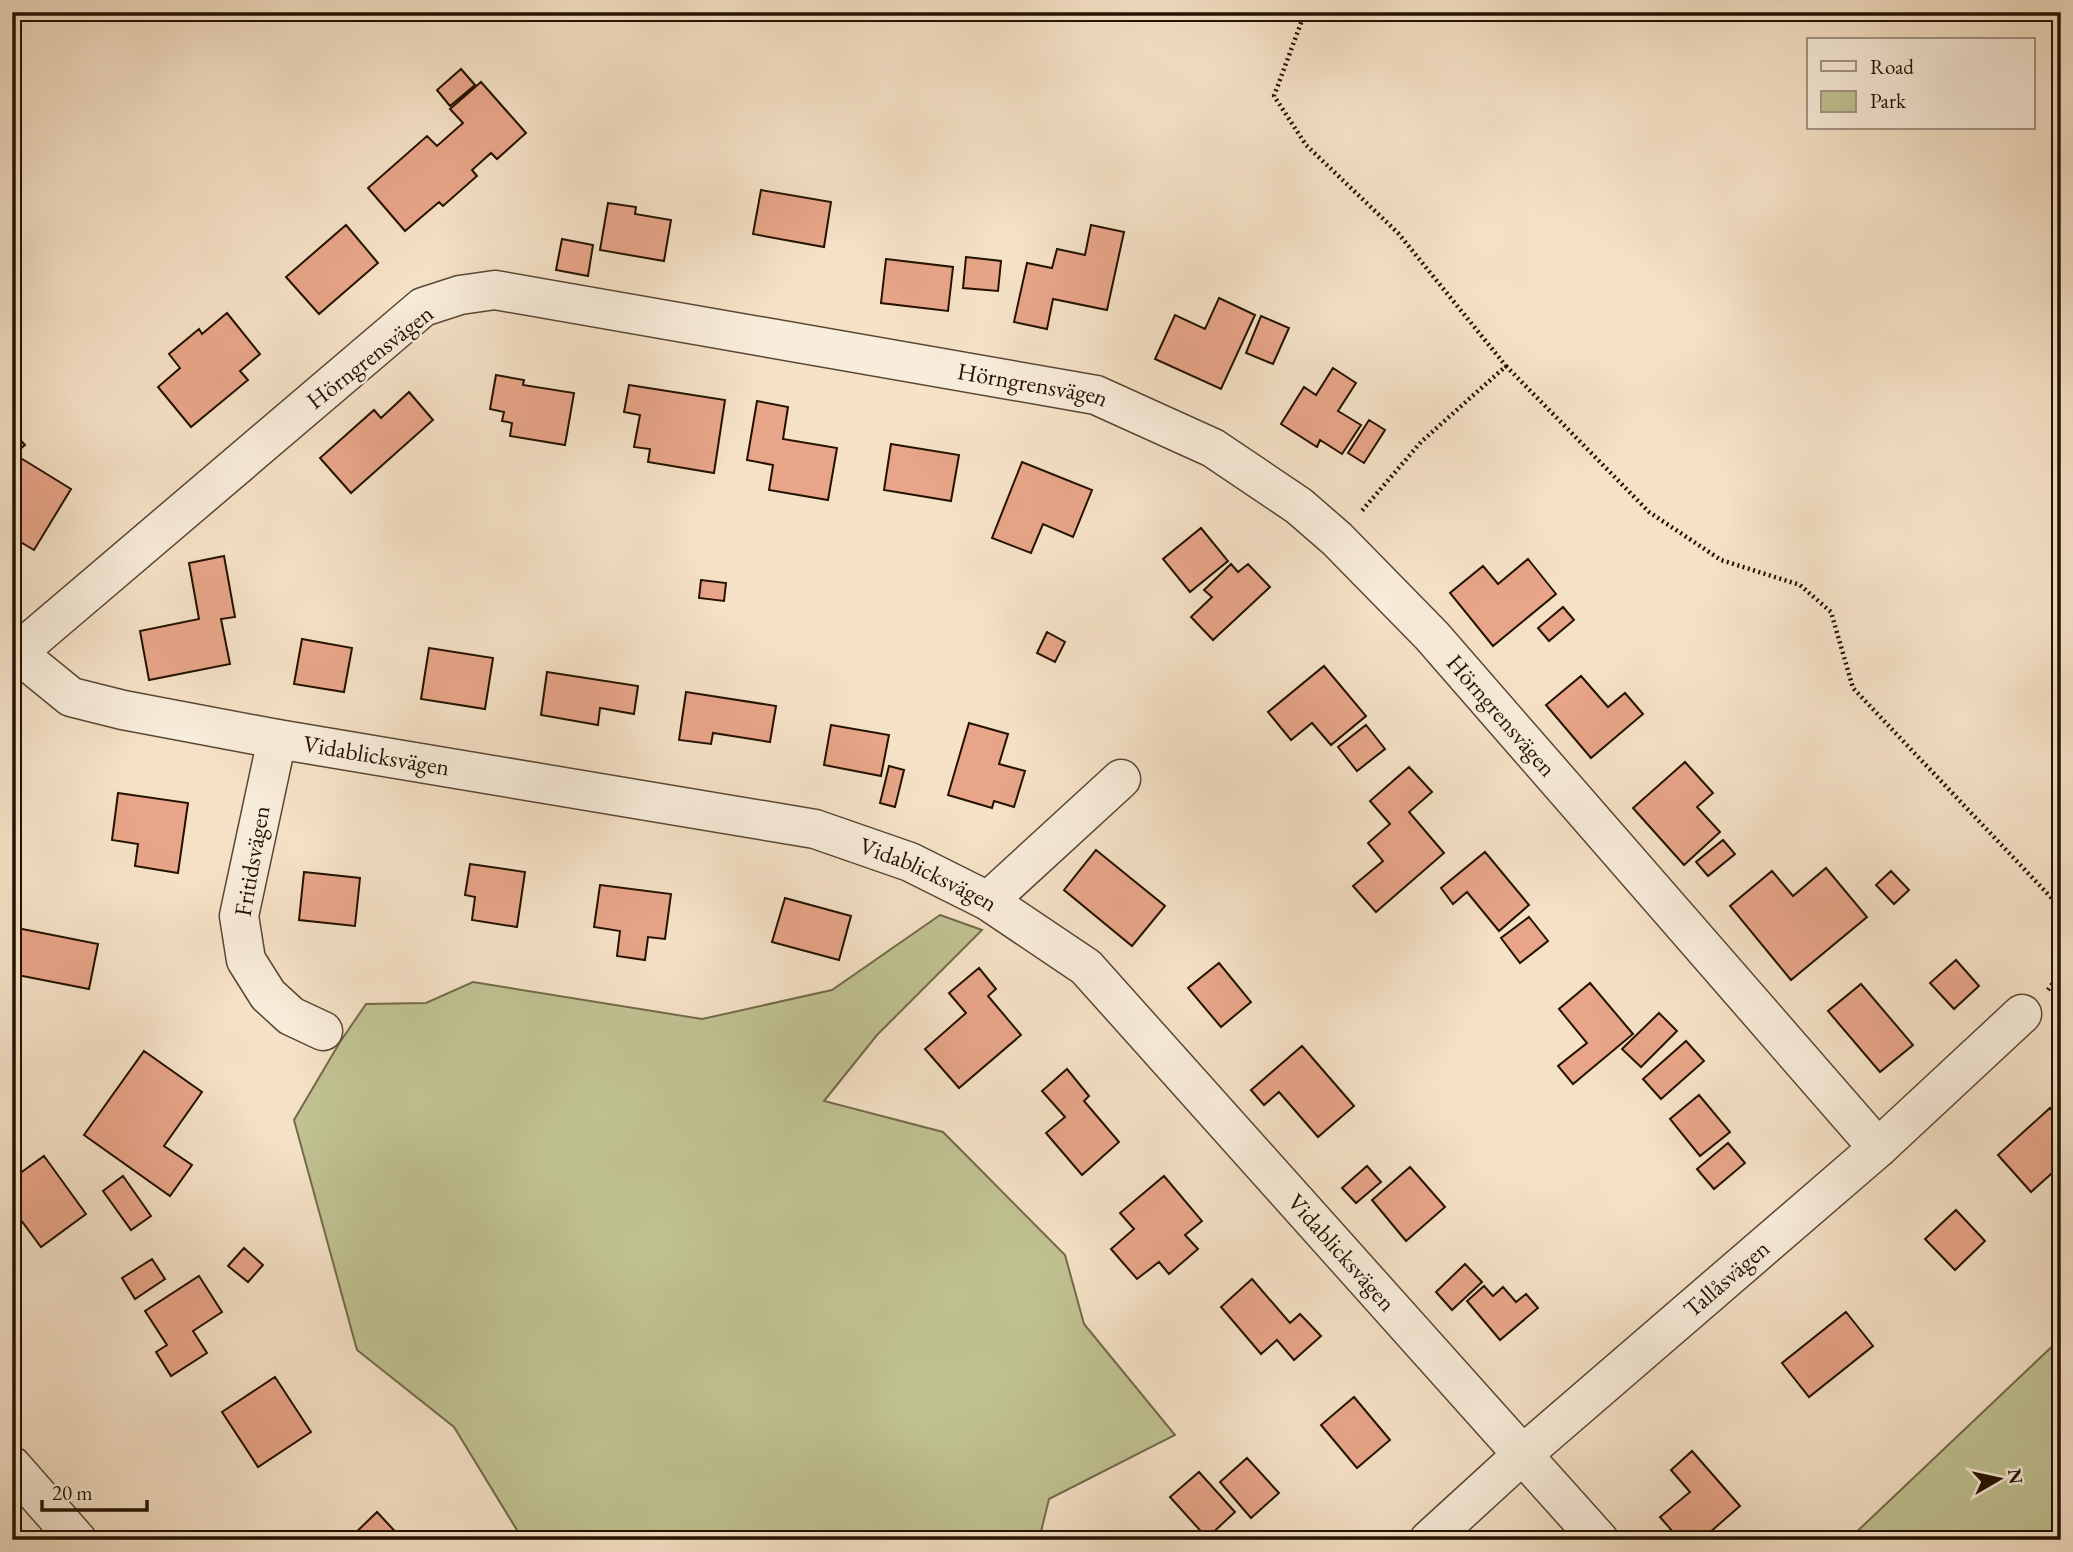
<svg xmlns="http://www.w3.org/2000/svg" width="2073" height="1552" viewBox="0 0 2073 1552" font-family="'EB Garamond',serif">
  <style>
    .green { fill: #c0c292; stroke: #726a49; stroke-width: 2 }
    .building { fill: #e8a589; stroke: #231200; stroke-width: 2 }
    .lines { fill: none; stroke-linecap: round; stroke-linejoin: round }
    .minor-casing { stroke: #584632; stroke-width: 41 }
    .path { stroke: #231200; stroke-width: 4.5; stroke-dasharray: 2 3.5; stroke-linecap: butt }
    .minor { stroke: #f8ecda; stroke-width: 38 }
    .labels { text-anchor: middle; stroke-width: 5; stroke-linejoin: round; paint-order: stroke }
    .street-label { font-size: 24px; fill: #231200; stroke: #f8ecda }
  </style>
  <rect width="100%" height="100%" fill="#f5e1c6"/>
  <filter id="stains"><feTurbulence type="fractalNoise" baseFrequency=".00286" numOctaves="4"/><feColorMatrix values="0 0 0 0 .2 0 0 0 0 .09 0 0 0 0 .02 0 0 0 .5 -.17"/></filter>
  <radialGradient id="worn" r=".72"><stop offset=".6" stop-color="#630" stop-opacity="0"/><stop offset="1" stop-color="#630" stop-opacity=".3"/></radialGradient>
  <path class="green" d="M 940,915 L 982,930 L 877,1035 L 824,1101 L 943,1132 L 1065,1255 L 1084,1324 L 1175,1435 L 1049,1499 L 1039,1540 L 523,1540 L 454,1427 L 357,1350 L 294,1120 L 340,1042 L 366,1004 L 426,1003 L 473,982 L 702,1019 L 832,990 Z
    M 2061,1338 L 2061,1540 L 1848,1540 Z"/>
  <path class="building" d="M 461,69 L 475,85 L 450,106 L 437,90 Z
    M 481,82 L 526,133 L 497,159 L 491,153 L 472,170 L 477,176 L 443,206 L 439,202 L 405,231 L 368,188 L 427,136 L 437,146 L 463,123 L 450,109 Z
    M 761,190 L 831,202 L 824,247 L 753,234 Z
    M 608,203 L 636,207 L 635,214 L 671,220 L 664,261 L 600,250 Z
    M 346,225 L 378,263 L 319,314 L 286,277 Z
    M 1091,225 L 1124,232 L 1107,310 L 1053,299 L 1047,329 L 1014,322 L 1027,263 L 1052,268 L 1057,249 L 1085,255 Z
    M 562,239 L 593,245 L 588,276 L 556,270 Z
    M 966,257 L 1001,261 L 998,291 L 963,288 Z
    M 886,259 L 953,267 L 948,311 L 881,303 Z
    M 1219,298 L 1255,315 L 1221,389 L 1155,359 L 1175,315 L 1205,329 Z
    M 227,313 L 260,354 L 240,371 L 248,380 L 191,427 L 158,387 L 180,368 L 169,354 L 199,329 L 202,334 Z
    M 1261,316 L 1289,328 L 1273,364 L 1246,353 Z
    M 1333,368 L 1356,383 L 1338,411 L 1361,425 L 1342,454 L 1320,440 L 1317,447 L 1281,424 L 1304,387 L 1316,395 Z
    M 496,375 L 524,380 L 523,385 L 574,393 L 565,445 L 510,436 L 512,423 L 502,421 L 504,412 L 490,409 Z
    M 629,385 L 725,400 L 714,473 L 648,462 L 650,449 L 634,447 L 640,415 L 624,412 Z
    M 409,392 L 433,420 L 351,493 L 320,458 L 374,410 L 381,418 Z
    M 757,401 L 788,407 L 783,439 L 837,448 L 828,500 L 769,490 L 773,465 L 747,460 Z
    M 1369,420 L 1385,430 L 1364,463 L 1348,453 Z
    M 12,431 L 25,445 L 12,456 Z
    M 891,444 L 959,455 L 951,501 L 884,490 Z
    M 19,457 L 71,489 L 34,550 L 12,537 L 12,469 Z
    M 1022,462 L 1092,490 L 1073,537 L 1043,524 L 1031,553 L 992,538 Z
    M 1201,528 L 1228,561 L 1190,592 L 1163,559 Z
    M 224,556 L 235,617 L 221,619 L 230,664 L 149,680 L 140,631 L 199,619 L 189,563 Z
    M 1528,559 L 1556,594 L 1493,646 L 1450,593 L 1483,566 L 1498,584 Z
    M 1231,564 L 1238,572 L 1248,564 L 1270,587 L 1213,640 L 1191,617 L 1212,597 L 1204,590 Z
    M 701,580 L 726,583 L 724,601 L 699,598 Z
    M 1563,607 L 1574,620 L 1549,641 L 1538,628 Z
    M 1047,632 L 1065,642 L 1055,662 L 1037,653 Z
    M 302,639 L 352,648 L 344,692 L 294,684 Z
    M 429,648 L 493,658 L 485,709 L 421,699 Z
    M 1324,666 L 1366,716 L 1331,745 L 1312,723 L 1291,740 L 1268,712 Z
    M 547,672 L 638,686 L 634,714 L 600,708 L 598,725 L 541,715 Z
    M 1581,676 L 1608,707 L 1625,693 L 1643,714 L 1591,758 L 1546,705 Z
    M 686,692 L 776,706 L 770,742 L 713,733 L 711,744 L 679,740 Z
    M 969,723 L 1008,734 L 999,764 L 1025,771 L 1014,807 L 994,801 L 992,808 L 948,795 Z
    M 831,725 L 889,735 L 881,776 L 824,765 Z
    M 1366,725 L 1385,749 L 1357,771 L 1338,747 Z
    M 1685,762 L 1713,793 L 1697,807 L 1720,832 L 1684,865 L 1633,808 Z
    M 889,766 L 904,770 L 895,807 L 880,803 Z
    M 1409,767 L 1432,792 L 1409,812 L 1444,853 L 1376,912 L 1353,886 L 1383,861 L 1368,843 L 1390,824 L 1370,801 Z
    M 118,793 L 188,803 L 178,873 L 135,866 L 138,844 L 112,840 Z
    M 1723,840 L 1735,854 L 1708,876 L 1696,862 Z
    M 1096,850 L 1165,906 L 1132,946 L 1064,890 Z
    M 1485,852 L 1529,905 L 1499,931 L 1467,892 L 1453,904 L 1441,888 Z
    M 470,864 L 525,872 L 517,927 L 472,920 L 475,897 L 465,895 Z
    M 1826,868 L 1867,917 L 1791,980 L 1730,906 L 1772,871 L 1793,896 Z
    M 1891,871 L 1909,890 L 1894,904 L 1876,885 Z
    M 304,872 L 360,878 L 355,926 L 299,920 Z
    M 600,885 L 671,894 L 665,939 L 648,937 L 645,960 L 617,956 L 620,931 L 594,927 Z
    M 785,898 L 851,916 L 839,960 L 772,942 Z
    M 1529,917 L 1548,941 L 1520,963 L 1501,938 Z
    M 12,927 L 98,944 L 89,989 L 12,974 Z
    M 1956,960 L 1979,986 L 1954,1009 L 1930,983 Z
    M 1219,963 L 1251,1002 L 1221,1027 L 1188,988 Z
    M 979,968 L 996,989 L 988,996 L 1021,1035 L 959,1088 L 925,1049 L 966,1013 L 949,993 Z
    M 1590,983 L 1633,1034 L 1573,1084 L 1558,1066 L 1587,1043 L 1559,1009 Z
    M 1861,984 L 1913,1045 L 1880,1072 L 1828,1011 Z
    M 1659,1013 L 1677,1031 L 1641,1067 L 1622,1049 Z
    M 1686,1041 L 1704,1061 L 1661,1099 L 1643,1079 Z
    M 1302,1046 L 1354,1106 L 1318,1137 L 1279,1092 L 1264,1105 L 1251,1090 Z
    M 144,1051 L 202,1092 L 164,1146 L 192,1165 L 170,1196 L 84,1135 Z
    M 1067,1069 L 1089,1096 L 1084,1101 L 1119,1142 L 1082,1175 L 1046,1133 L 1065,1117 L 1042,1091 Z
    M 1699,1095 L 1730,1132 L 1700,1156 L 1670,1119 Z
    M 2050,1108 L 2061,1120 L 2061,1165 L 2031,1192 L 1998,1155 Z
    M 1728,1143 L 1745,1163 L 1714,1189 L 1697,1169 Z
    M 44,1156 L 86,1214 L 41,1247 L 12,1208 L 12,1179 Z
    M 1367,1166 L 1381,1182 L 1356,1203 L 1342,1188 Z
    M 1410,1167 L 1445,1207 L 1406,1241 L 1372,1200 Z
    M 123,1176 L 151,1216 L 131,1230 L 103,1191 Z
    M 1164,1176 L 1202,1221 L 1185,1235 L 1198,1249 L 1169,1274 L 1159,1262 L 1137,1279 L 1111,1249 L 1134,1229 L 1120,1213 Z
    M 1956,1210 L 1985,1241 L 1955,1270 L 1925,1239 Z
    M 244,1248 L 263,1265 L 248,1282 L 228,1266 Z
    M 152,1259 L 165,1279 L 135,1299 L 122,1278 Z
    M 1465,1264 L 1482,1282 L 1452,1310 L 1436,1292 Z
    M 199,1276 L 222,1312 L 193,1331 L 207,1353 L 171,1376 L 156,1352 L 167,1345 L 145,1311 Z
    M 1252,1279 L 1290,1323 L 1300,1314 L 1321,1336 L 1294,1360 L 1277,1340 L 1261,1354 L 1221,1307 Z
    M 1484,1286 L 1493,1296 L 1503,1287 L 1516,1302 L 1526,1294 L 1538,1308 L 1500,1340 L 1467,1301 Z
    M 1846,1312 L 1873,1346 L 1809,1397 L 1782,1363 Z
    M 275,1377 L 311,1432 L 258,1467 L 222,1412 Z
    M 1354,1397 L 1390,1440 L 1357,1468 L 1321,1425 Z
    M 1692,1451 L 1740,1506 L 1701,1540 L 1680,1540 L 1660,1517 L 1690,1492 L 1671,1470 Z
    M 1247,1458 L 1279,1493 L 1251,1518 L 1220,1482 Z
    M 1199,1472 L 1235,1512 L 1207,1538 L 1170,1497 Z
    M 377,1512 L 403,1540 L 348,1540 Z"/>
  <g class="lines">
    <g class="minor-casing">
      <g id="minor">
        <path id="s1" d="M 12,649 L 71,697 L 123,710 L 277,739 L 815,829 L 910,862 L 988,901 L 1086,967 L 1599,1540"/>
        <path id="s2" d="M 12,657 L 423,307 L 460,295 L 495,290 L 1096,395 L 1213,448 L 1299,506 L 1337,539 L 1432,636 L 1878,1148"/>
        <path d="M 277,739 L 239,916 L 246,960 L 268,995 L 291,1016 L 323,1031"/>
        <path d="M 988,901 L 1121,779"/>
        <path d="M 12,1466 L 77,1540"/>
        <path id="s3" d="M 1429,1540 L 1522,1455 L 1878,1148 L 2022,1014"/>
      </g>
    </g>
    <path class="path" d="M 1305,12 L 1274,96 L 1306,145 L 1398,233 L 1506,366 L 1421,442 L 1360,513
      M 1506,366 L 1649,512 L 1721,560 L 1800,585 L 1831,612 L 1853,688 L 2061,908
      M 2048,990 L 2061,972"/>
    <use href="#minor" class="minor"/>
  </g>
  <g class="labels">
    <g class="street-label">
      <text transform="translate(370 357) rotate(-38)" y="8">Hörngrensvägen</text>
      <text dy="8" stroke="none"><textPath href="#s2" startOffset="1160">Hörngrensvägen</textPath></text>
      <text dy="8" stroke="none"><textPath href="#s2" startOffset="1748">Hörngrensvägen</textPath></text>
      <text dy="8" stroke="none"><textPath href="#s1" startOffset="387">Vidablicksvägen</textPath></text>
      <text transform="translate(252 861) rotate(-80)" y="8">Fritidsvägen</text>
      <text dy="8" stroke="none"><textPath href="#s1" startOffset="954">Vidablicksvägen</textPath></text>
      <text dy="8" stroke="none"><textPath href="#s1" startOffset="1521">Vidablicksvägen</textPath></text>
      <text dy="8" stroke="none"><textPath href="#s3" startOffset="396">Tallåsvägen</textPath></text>
    </g>
  </g>
  <rect width="2073" height="1552" fill="none" stroke="#f5e1c6" stroke-width="42"/>
  <rect x="14" y="14" width="2045" height="1524" fill="none" stroke="#231200" stroke-width="3.5"/>
  <rect x="21" y="21" width="2031" height="1510" fill="none" stroke="#231200" stroke-width="2"/>
  <rect x="1807" y="38" width="228" height="91" fill="#f8ecda" stroke="#a39583" stroke-width="2"/>
  <rect x="1821" y="61" width="35" height="10" fill="#f8ecda" stroke="#a39583" stroke-width="2"/>
  <text x="1870" y="74" font-size="21" fill="#231200">Road</text>
  <rect x="1821" y="91" width="35" height="21" fill="#c0c292" stroke="#a39583" stroke-width="2"/>
  <text x="1870" y="108" font-size="21" fill="#231200">Park</text>
  <g transform="translate(1999 1479) rotate(81)" stroke="#f8ecda" stroke-width="5" paint-order="stroke">
  <path d="M0-5L12 26L0 18L-12 26Z" fill="#231200"/>
  <text y="-10" font-size="19" font-weight="bold" text-anchor="middle" fill="#231200">N</text>
  </g>
  <path d="M42 1500v10h105v-10" fill="none" stroke="#231200" stroke-width="3.5"/>
  <text x="52" y="1500" font-size="21" fill="#231200" stroke="#f8ecda" stroke-width="5" paint-order="stroke">20 m</text>
  <rect width="100%" height="100%" filter="url(#stains)"/>
  <rect width="100%" height="100%" fill="url(#worn)"/>
</svg>
